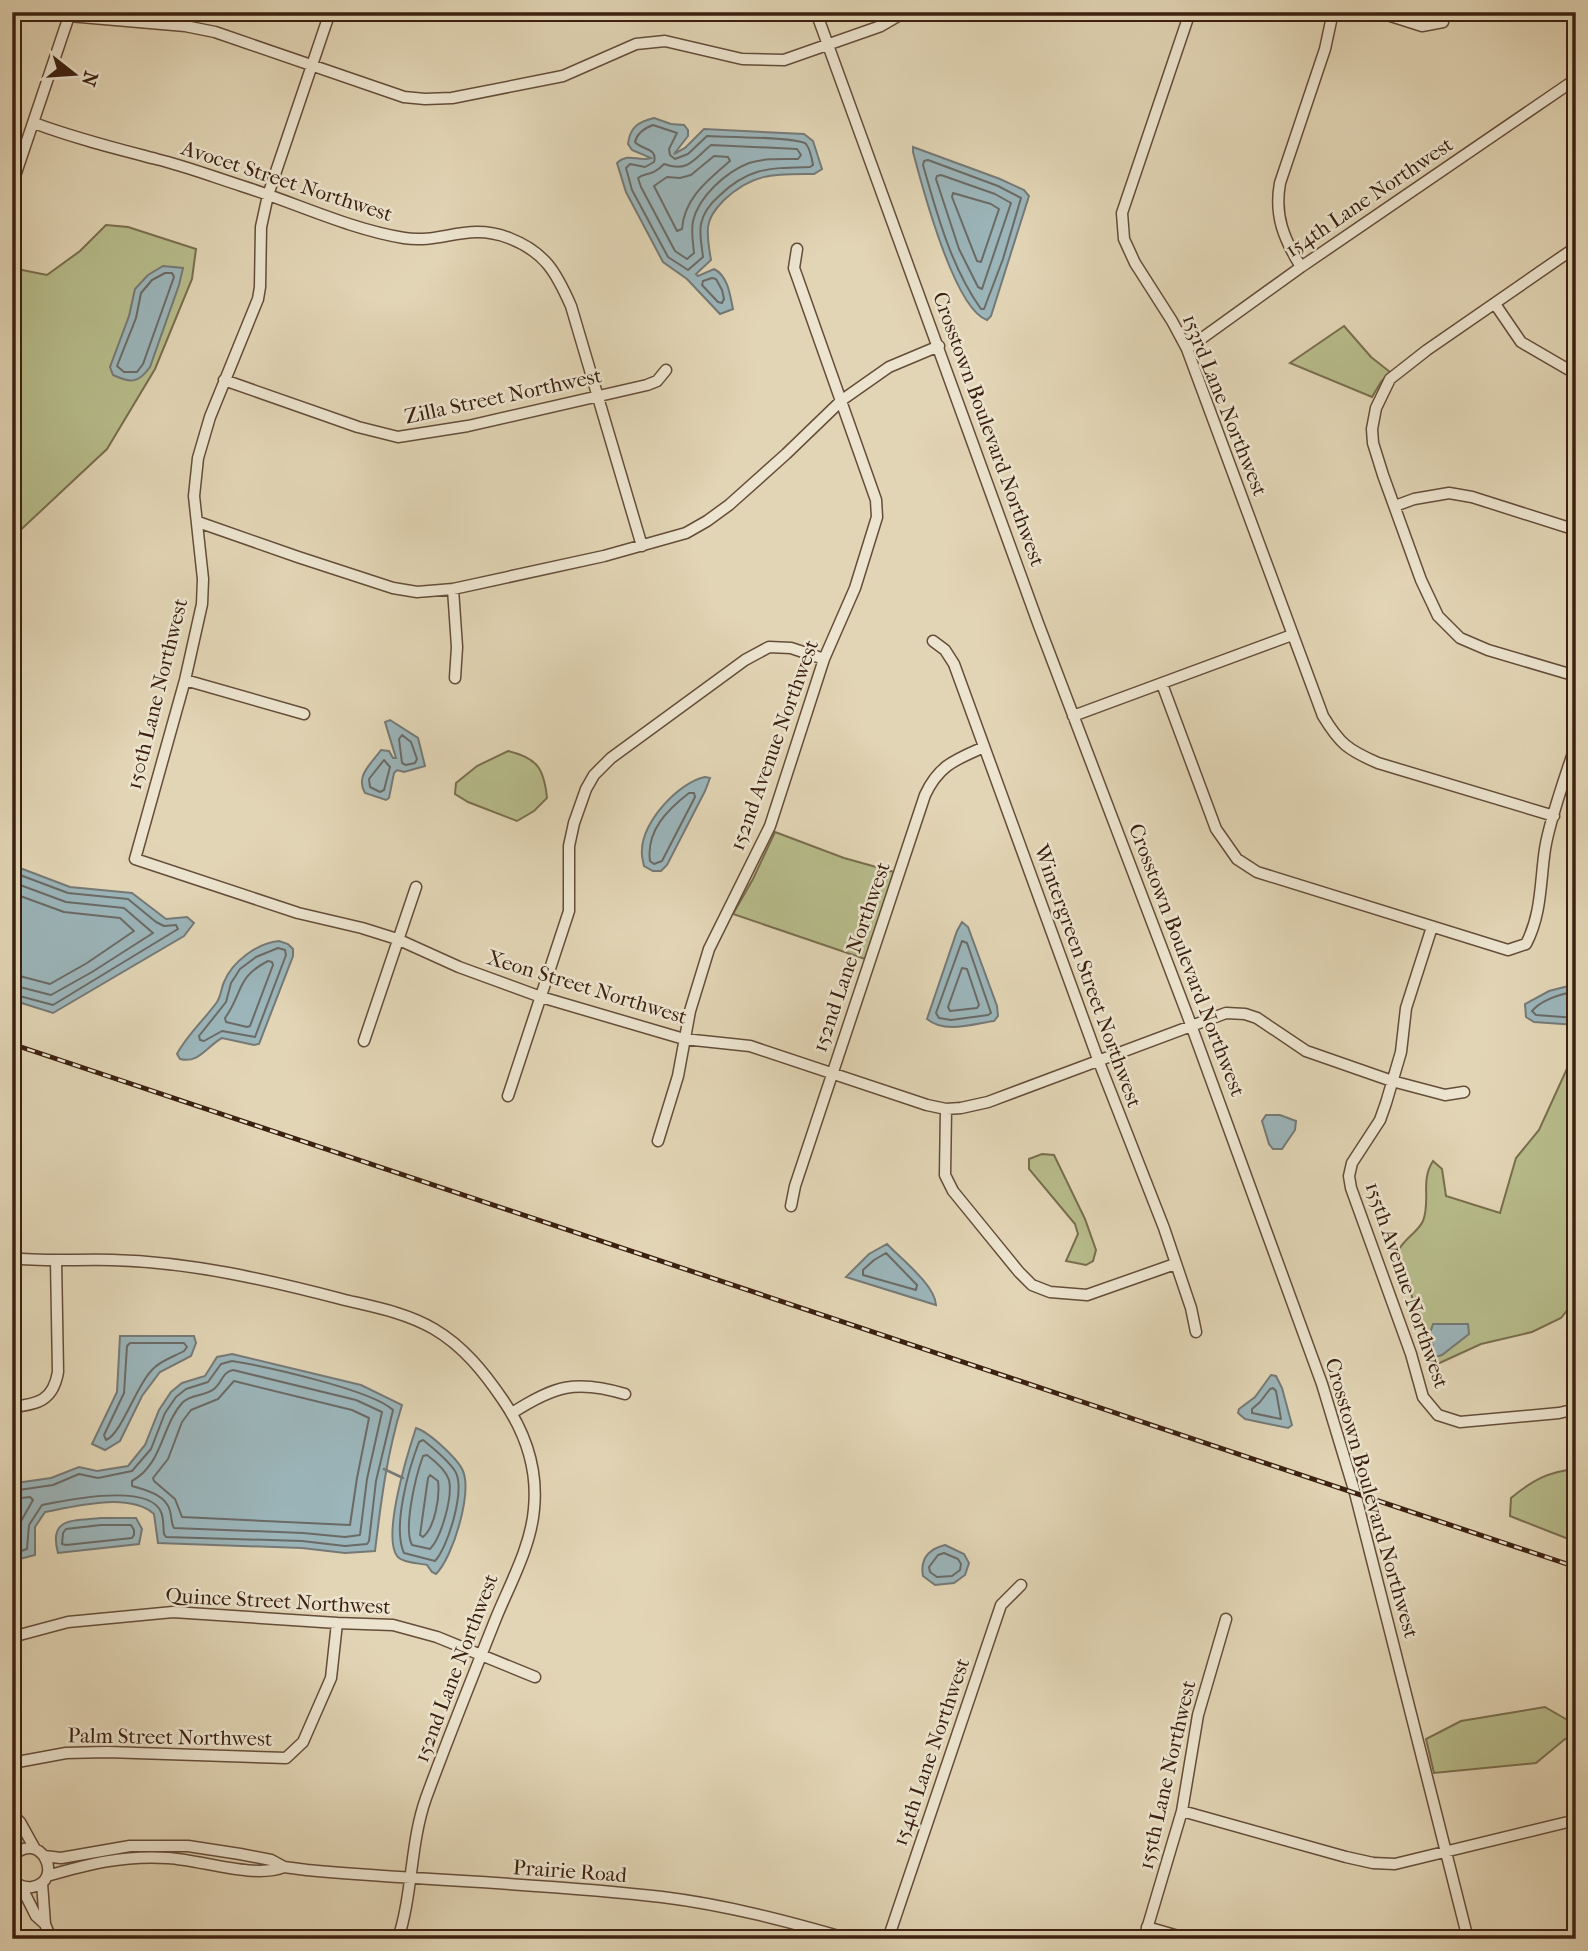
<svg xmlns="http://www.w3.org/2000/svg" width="1588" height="1951" viewBox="0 0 1588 1951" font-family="'IM FELL French Canon',serif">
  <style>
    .green { fill: #b7bc8b; stroke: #796e4e; stroke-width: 2 }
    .water { fill: #9bb5ba; stroke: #757976; stroke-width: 2 }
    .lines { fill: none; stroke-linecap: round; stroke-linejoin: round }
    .shore { stroke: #6b6a65; stroke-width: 2 }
    .stream { stroke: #757976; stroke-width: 2.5 }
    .minor-casing { stroke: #654d39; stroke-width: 13 }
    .minor { stroke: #ece4cf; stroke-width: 10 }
    .rail-casing { stroke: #3b2010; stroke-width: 5 }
    .rail { stroke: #ece4cf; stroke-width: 2.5; stroke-dasharray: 8; stroke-linecap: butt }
    .labels { text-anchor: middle; stroke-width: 5; stroke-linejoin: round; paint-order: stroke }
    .street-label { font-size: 21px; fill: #3b2010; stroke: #ece4cf }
  </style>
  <rect width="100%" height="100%" fill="#e2d5b5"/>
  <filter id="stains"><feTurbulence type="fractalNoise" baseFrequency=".00286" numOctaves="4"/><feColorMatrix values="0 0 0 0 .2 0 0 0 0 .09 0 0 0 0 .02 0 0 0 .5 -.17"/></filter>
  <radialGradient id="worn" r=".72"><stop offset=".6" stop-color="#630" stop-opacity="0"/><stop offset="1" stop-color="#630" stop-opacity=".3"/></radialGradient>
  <path class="green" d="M 106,225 L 128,227 L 196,249 L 192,279 L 155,369 L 107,449 L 12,538 L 12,268 L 47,275 L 80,251 Z
    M 1344,326 L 1371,357 L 1390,372 L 1381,382 L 1372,397 L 1290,363 Z
    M 508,751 C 537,758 544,768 547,798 L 534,811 L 517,821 L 468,802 L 455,794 L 456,783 L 477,766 Z
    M 775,832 L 844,858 L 894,872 L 865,959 L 733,914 L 753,879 Z
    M 1576,1049 L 1576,1299 L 1561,1318 L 1532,1332 L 1481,1344 L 1433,1366 L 1398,1251 C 1404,1239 1418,1232 1423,1221 C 1431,1200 1420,1181 1433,1161 L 1442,1169 L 1446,1196 L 1500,1213 L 1516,1158 L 1539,1130 Z
    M 1042,1154 L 1054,1155 L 1085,1219 L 1096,1250 L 1093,1261 L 1086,1265 L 1066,1261 L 1078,1234 L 1075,1224 L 1029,1169 L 1029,1159 Z
    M 1576,1469 L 1576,1542 L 1510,1516 L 1511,1498 C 1533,1480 1547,1472 1576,1469 Z
    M 1545,1707 L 1576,1725 L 1576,1742 L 1565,1739 L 1536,1763 L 1434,1773 L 1426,1739 L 1461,1721 Z"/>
  <path class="water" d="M 654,118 L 671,124 L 684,125 L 688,130 L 688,136 L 674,154 L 685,148 L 704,129 L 804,134 L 813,141 L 822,169 L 814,174 C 776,174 754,172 724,200 C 717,207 709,217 708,227 C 707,238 709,249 711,260 L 696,274 L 698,276 L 714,269 C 728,276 730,295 733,309 L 720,314 L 687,279 L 663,262 L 626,192 L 617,163 C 629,152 638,162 651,158 L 632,150 L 628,144 C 630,127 638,122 654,118 Z
    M 913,147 L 1000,179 L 1024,190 L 1029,196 L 991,316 L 987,320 C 954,309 922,186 913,152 Z
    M 163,266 L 183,268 L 179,285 L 150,367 C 138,384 130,383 113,375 L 110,367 L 129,316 L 135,289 L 148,275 Z
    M 390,720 L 418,738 L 425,766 L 404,772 L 397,770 L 394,773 L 389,798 L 386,800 L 365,793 C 355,776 371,764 381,750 L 389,751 L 393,758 L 396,758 L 385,722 Z
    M 705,777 L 710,778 L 705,791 L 667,865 L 661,871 L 653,871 L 644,866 C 643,861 641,855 642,850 C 642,822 679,782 705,777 Z
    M 12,865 L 70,887 L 132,893 L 166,919 L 187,917 L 194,923 L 184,936 L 53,1013 L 12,1000 Z
    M 962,922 L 968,927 L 997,1006 L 998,1016 L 994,1021 C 973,1024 945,1034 927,1019 L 957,931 Z
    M 279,941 L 288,944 L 293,949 L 293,956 L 259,1044 L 254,1045 L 222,1038 C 207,1046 199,1064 180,1059 L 177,1054 C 187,1035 204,1020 217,1002 C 221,996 221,989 224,982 C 232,962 257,943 279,941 Z
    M 1576,984 L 1576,1025 L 1534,1022 L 1526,1017 L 1525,1004 L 1549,991 Z
    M 1266,1115 L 1280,1115 L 1296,1121 L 1295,1130 L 1282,1149 L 1273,1149 L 1269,1144 L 1262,1121 Z
    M 887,1244 C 901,1259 935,1285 936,1305 L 846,1277 L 869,1254 Z
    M 1433,1324 L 1468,1324 L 1469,1334 L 1442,1355 L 1435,1357 L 1430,1333 Z
    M 120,1336 L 194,1336 L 196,1343 L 191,1356 L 160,1372 L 142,1396 L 120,1441 L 105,1450 L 92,1444 L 117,1392 Z
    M 232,1354 L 361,1385 L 402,1405 C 387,1453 381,1501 375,1551 L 345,1553 L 302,1548 L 158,1543 L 154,1514 C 129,1492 76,1506 45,1512 L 35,1527 L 35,1555 L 12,1561 L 12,1486 L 16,1483 L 51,1478 L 79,1467 L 97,1471 L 128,1466 L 145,1445 L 159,1410 L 171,1392 L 182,1383 L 205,1376 L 217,1357 Z
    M 1271,1375 L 1276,1376 L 1282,1388 L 1292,1425 L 1288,1428 L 1245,1419 L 1238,1413 L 1239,1409 L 1255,1397 Z
    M 416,1428 C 429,1432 458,1459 463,1471 C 472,1494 453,1557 436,1574 L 432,1572 L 427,1565 C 419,1563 402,1563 397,1556 C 382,1535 408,1452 416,1428 Z
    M 101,1518 L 136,1518 L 142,1529 L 139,1544 L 58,1553 C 48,1517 73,1521 101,1518 Z
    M 945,1545 L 964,1554 L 969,1563 L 965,1575 L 954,1583 L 935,1585 L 923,1576 C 920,1559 929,1549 945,1545 Z"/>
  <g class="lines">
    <path class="shore" d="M 653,125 L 677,133 L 669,149 L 670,155 L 675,159 L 688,154 L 707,136 C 722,137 800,137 806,144 C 810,149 812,159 813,165 L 810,167 C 770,168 749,167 719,196 C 711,203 703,213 701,224 C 699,234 702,247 703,257 L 688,270 L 668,257 L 632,190 L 626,168 L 630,164 L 645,167 L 654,162 C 658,148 642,150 635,142 C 637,133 645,128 653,125 Z
      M 711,145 L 797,149 L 801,155 L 798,159 C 782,159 765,158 749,163 C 726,172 699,196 693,221 C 691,231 693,243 694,253 L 687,259 L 675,251 L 641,187 L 638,178 C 645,172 652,177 664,164 C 688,173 694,159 711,145 Z
      M 714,156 L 728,157 L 730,161 C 708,180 684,198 682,229 L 677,231 L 654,186 L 667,177 L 680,178 L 691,175 Z
      M 928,160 L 998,186 L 1021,198 L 1003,259 L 984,309 L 981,309 C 951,267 937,214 923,165 L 924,161 Z
      M 941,175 L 995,194 L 1011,203 L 982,289 L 978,287 L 959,249 L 936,179 L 937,176 Z
      M 953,193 L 991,204 L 999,209 L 981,262 L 977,261 L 952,197 Z
      M 165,273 L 172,273 L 174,277 L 143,364 L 137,372 L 124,372 L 117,366 L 136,318 L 141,293 L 152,280 Z
      M 712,278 L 716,279 L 722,290 L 724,299 L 722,303 L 718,302 L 702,285 L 703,281 Z
      M 402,735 L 411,742 L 417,759 L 415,763 L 406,765 L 402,763 L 399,739 Z
      M 384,760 L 390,767 L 384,790 L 380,792 L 370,787 L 369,779 Z
      M 689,793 L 694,793 L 695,797 L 662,861 L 654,864 L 650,861 C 646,831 667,810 689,793 Z
      M 12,872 L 68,893 L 128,899 L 156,922 L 164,926 L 176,925 L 178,929 L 53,1005 L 12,994
      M 12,882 L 66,902 L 124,908 L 153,933 L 92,972 L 51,995 L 12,985
      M 12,893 L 64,912 L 120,918 L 134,931 L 87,963 L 50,984 L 12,974
      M 962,941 L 967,943 L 991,1013 L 988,1015 L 951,1020 L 939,1018 L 936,1013 Z
      M 278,948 L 285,950 L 286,955 L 255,1037 L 222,1031 L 204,1041 L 200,1040 L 199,1036 L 226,1002 L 231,983 L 240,969 L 256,957 Z
      M 268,961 L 272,962 L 273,965 L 250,1026 L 247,1027 L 226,1022 L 225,1018 C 243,993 236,977 268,961 Z
      M 962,968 L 967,969 L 979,1005 L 977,1008 L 950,1011 L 948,1007 Z
      M 1576,991 C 1561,994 1542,999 1532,1011 L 1536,1015 L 1576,1018
      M 886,1253 L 917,1285 L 916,1290 L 863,1275 L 863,1270 L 874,1260 Z
      M 130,1343 L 184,1343 L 187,1347 L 184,1351 C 175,1356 163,1360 155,1367 C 137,1382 122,1434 106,1440 L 104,1435 L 124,1393 L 127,1346 Z
      M 233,1370 L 356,1400 L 382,1412 L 367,1479 L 360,1535 L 345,1537 L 303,1533 L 174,1528 C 171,1523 172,1518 170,1511 C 166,1495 146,1490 132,1486 L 132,1481 C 163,1464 161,1426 183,1402 C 192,1394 205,1396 214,1389 C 222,1383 222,1372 233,1370 Z
      M 234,1381 L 352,1410 L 369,1418 L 357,1478 L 350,1525 L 182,1517 L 175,1499 L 154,1481 L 153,1478 L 168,1459 L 182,1422 L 191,1410 L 218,1399 Z
      M 1273,1388 L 1276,1391 L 1281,1419 L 1252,1413 L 1252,1409 L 1260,1402 L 1270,1389 Z
      M 423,1440 C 434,1449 447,1459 455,1471 C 466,1489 448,1547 435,1561 L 404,1553 C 392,1527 409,1468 419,1442 Z
      M 427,1455 C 435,1461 446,1471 449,1480 C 453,1497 441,1538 430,1549 L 412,1545 C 403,1528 416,1475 423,1456 Z
      M 430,1475 L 438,1481 C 440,1497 435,1527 423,1537 L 420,1535 L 428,1478 Z
      M 12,1491 L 53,1485 L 79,1474 L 98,1478 L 132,1471 L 151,1449 L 165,1413 L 176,1397 L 186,1389 L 208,1382 L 221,1364 L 232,1361 C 264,1366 372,1390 393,1410 L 376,1481 L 369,1541 L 367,1544 L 345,1546 L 302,1541 L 166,1537 L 164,1534 C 163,1527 164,1518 161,1512 C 149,1483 66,1500 42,1505 L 29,1525 L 27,1549 L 12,1554
      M 12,1499 L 30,1497 L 33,1500 L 20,1523 L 19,1541 L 12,1545
      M 101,1525 L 131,1525 L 134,1530 L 134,1535 L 132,1538 L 66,1545 L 62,1544 L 63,1533 L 66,1529 Z
      M 944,1553 L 958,1559 L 961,1564 L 960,1570 L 952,1576 L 937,1577 L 930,1572 L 929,1567 L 938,1555 Z"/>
    <path class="stream" d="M 384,1469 L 403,1478"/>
    <g class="minor-casing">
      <path id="minor" d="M 57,12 L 69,16 L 185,26 L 215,32 L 404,97 L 425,99 L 452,98 L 563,76 L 636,44 L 665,41 L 742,59 L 784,60 L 881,26 L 905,12
        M 330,12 L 268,195 L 261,227 L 260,287 L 258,299 L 210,417 L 198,458 L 194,496 L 203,579 L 202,604 L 185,680 L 135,859 L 298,913 L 362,928 L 397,939 L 459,967 L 541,997 L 684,1039 L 750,1046 L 927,1105 L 946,1109 L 961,1108 L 988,1102 L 1226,1013 L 1245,1014 L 1257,1018 L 1306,1051 L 1392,1081 L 1445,1095 L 1464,1092
        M 816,12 L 1038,623 L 1187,1014 L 1322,1384 L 1355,1493 L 1468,1939
        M 1190,12 L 1122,213 L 1124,239 L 1135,263 L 1172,321 L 1187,349 L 1323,716 C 1340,744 1348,750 1378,763 L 1554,816
        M 1378,12 L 1422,26 L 1443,22
        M 34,123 C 74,138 114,148 156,159 C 185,166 214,177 242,186 C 296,203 349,229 404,238 C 442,244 467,222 509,238 C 545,252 556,272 571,306 L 642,546
        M 12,185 L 69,16
        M 1576,247 L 1427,350 L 1390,379 L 1376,408 L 1372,429 L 1373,443 L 1383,475 L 1421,580 L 1438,616 L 1460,638 L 1488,650 L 1576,676
        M 1301,267 C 1284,239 1274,216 1280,183 L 1325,49 L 1333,12
        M 1495,304 L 1521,342 L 1576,374
        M 1187,349 L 1301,267 L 1576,79
        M 224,380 L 358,427 L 398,437 L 468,426 L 647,385 L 657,381 L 666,370
        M 1395,506 L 1414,499 L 1449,493 L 1472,497 L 1576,530
        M 198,522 L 298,557 L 393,588 L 417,592 L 453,589 L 604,556 L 686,533 L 707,521 L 729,505 L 786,454 L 842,400 L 889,367 L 939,346
        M 453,589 L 457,647 L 455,678
        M 933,641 L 945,650 L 954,664 L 1099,1062 L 1164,1228 L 1191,1308 L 1196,1332
        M 185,680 L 304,714
        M 1162,684 L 1216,829 L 1237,859 L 1257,872 L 1508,950 L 1526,944 C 1542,913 1540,882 1545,849 C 1550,818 1566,775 1576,744
        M 1073,716 L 1292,635
        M 1432,927 L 1406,1008 L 1401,1052 L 1386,1103 L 1380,1120 L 1352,1163 L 1349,1176 L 1351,1188 L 1411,1354 L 1423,1397 L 1438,1415 L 1460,1422 L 1559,1413 L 1576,1409
        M 364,1041 L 416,887
        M 508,1096 L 569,911 L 569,846 L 574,823 L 586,789 L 594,775 L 611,758 L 745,660 L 769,647 L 791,648 L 824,659
        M 946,1109 L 945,1175 L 953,1191 L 1019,1272 L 1032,1285 L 1050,1292 L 1087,1295 L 1175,1264
        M 658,1141 L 678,1076 L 690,1011 L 709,949 L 770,826 L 824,659 L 855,588 L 877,517 L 876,500 L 794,268 L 797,249
        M 791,1206 L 795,1186 L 925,795 C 939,765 955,760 984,747
        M 12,1258 C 45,1262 78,1259 112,1260 C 191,1262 269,1280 345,1300 C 375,1307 407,1313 434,1329 C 463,1346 484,1372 503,1400 C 525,1432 538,1469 534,1509 C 531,1546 510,1584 496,1618 C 472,1678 448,1738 426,1798 C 410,1843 413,1893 398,1939
        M 12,1407 C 38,1404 53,1401 58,1372 L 56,1260
        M 512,1413 C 554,1386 576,1379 625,1394
        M 12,1637 L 68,1622 L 173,1612 L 337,1623 L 393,1625 L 437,1637 L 535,1677
        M 12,1763 L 66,1753 L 107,1752 L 286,1758 L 303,1742 L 331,1678 L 337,1623
        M 1182,1811 L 1346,1857 L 1373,1863 L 1395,1864 L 1576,1820
        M 12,1814 L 20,1822 L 35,1849
        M 12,1826 L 16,1836 L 14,1854
        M 44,1856 L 61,1858 L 130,1846 L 188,1846 L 240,1854 L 271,1860 L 284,1867 L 307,1870 C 425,1881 545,1883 662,1897 C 726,1905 787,1921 849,1939
        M 12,1857 C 40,1827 66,1881 32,1887 C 23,1888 18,1885 12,1879
        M 47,1876 C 89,1864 123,1855 168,1858 C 202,1860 254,1879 284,1867
        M 21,1886 L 36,1916 L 45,1924 L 42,1883
        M 45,1924 L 51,1939
        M 1147,1927 L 1185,1938
        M 888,1939 L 1001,1605 L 1021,1585
        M 1144,1939 L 1182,1811 L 1198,1715 L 1226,1619"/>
    </g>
    <use href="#minor" class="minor"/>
    <g class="rail-casing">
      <path id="rail" d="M 12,1044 L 1576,1567"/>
    </g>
    <use href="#rail" class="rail"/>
  </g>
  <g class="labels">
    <g class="street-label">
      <text transform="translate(287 181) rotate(18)" y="7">Avocet Street Northwest</text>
      <text transform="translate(1369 197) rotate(-34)" y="7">154th Lane Northwest</text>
      <text transform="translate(503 396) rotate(-12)" y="7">Zilla Street Northwest</text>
      <text transform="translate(1225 405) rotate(68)" y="7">153rd Lane Northwest</text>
      <text transform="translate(989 429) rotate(70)" y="7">Crosstown Boulevard Northwest</text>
      <text transform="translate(157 694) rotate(-76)" y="7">150th Lane Northwest</text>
      <text transform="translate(774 745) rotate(-70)" y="7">152nd Avenue Northwest</text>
      <text transform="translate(851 957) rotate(-71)" y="7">152nd Lane Northwest</text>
      <text transform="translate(1187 960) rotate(69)" y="7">Crosstown Boulevard Northwest</text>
      <text transform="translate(1088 976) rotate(70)" y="7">Wintergreen Street Northwest</text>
      <text transform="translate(587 987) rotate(17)" y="7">Xeon Street Northwest</text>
      <text transform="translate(1407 1285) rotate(71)" y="7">155th Avenue Northwest</text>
      <text transform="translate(1372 1498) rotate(74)" y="7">Crosstown Boulevard Northwest</text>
      <text transform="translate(278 1601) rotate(3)" y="7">Quince Street Northwest</text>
      <text transform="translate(456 1668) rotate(-69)" y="7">152nd Lane Northwest</text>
      <text transform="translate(170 1737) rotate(1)" y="7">Palm Street Northwest</text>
      <text transform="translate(931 1752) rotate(-71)" y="7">154th Lane Northwest</text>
      <text transform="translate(1167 1775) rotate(-77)" y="7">155th Lane Northwest</text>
      <text transform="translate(570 1871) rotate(4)" y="7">Prairie Road</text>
    </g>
  </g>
  <rect width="1588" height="1951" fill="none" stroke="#e2d5b5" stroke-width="42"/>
  <rect x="14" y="14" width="1560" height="1923" fill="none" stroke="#3b2010" stroke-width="3.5"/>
  <rect x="21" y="21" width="1546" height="1909" fill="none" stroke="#3b2010" stroke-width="2"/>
  <g transform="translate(74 74) rotate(107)" stroke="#ece4cf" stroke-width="5" paint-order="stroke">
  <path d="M0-5L12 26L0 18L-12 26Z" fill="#3b2010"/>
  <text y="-10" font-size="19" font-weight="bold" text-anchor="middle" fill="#3b2010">N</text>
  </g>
  <rect width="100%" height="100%" filter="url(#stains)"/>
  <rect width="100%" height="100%" fill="url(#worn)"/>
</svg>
